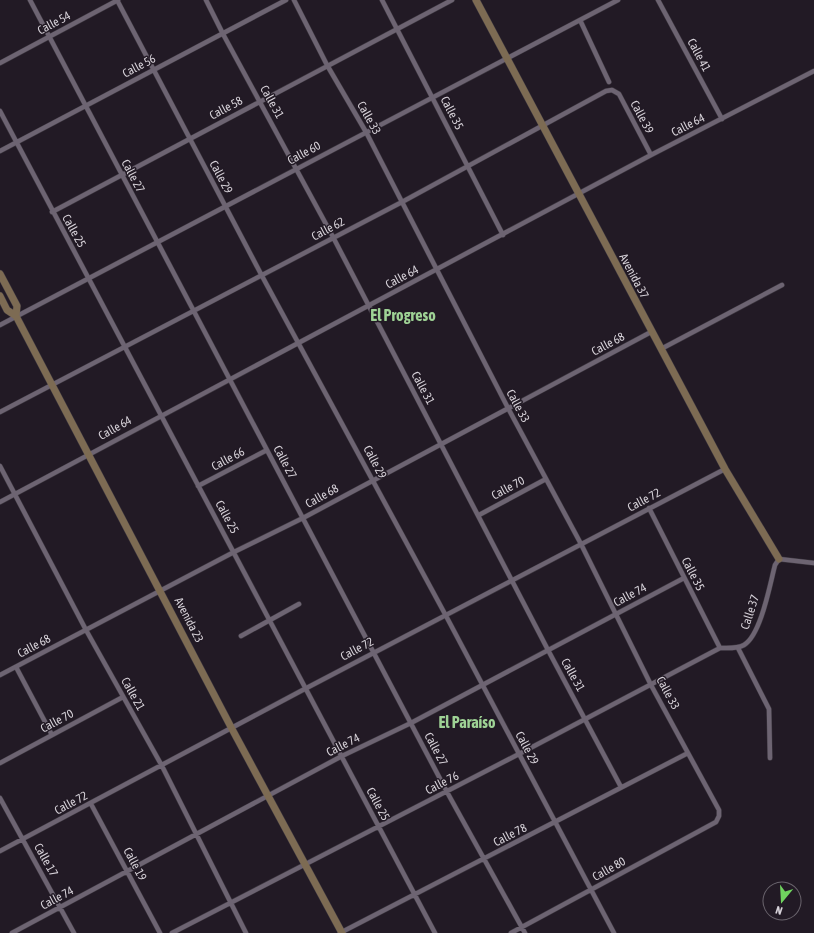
<svg xmlns="http://www.w3.org/2000/svg" width="814" height="933" viewBox="0 0 814 933" font-family="'Asap Condensed',sans-serif">
  <style>
    .lines { fill: none; stroke-linecap: round; stroke-linejoin: round }
    .street-casing { stroke: #3c363f; stroke-width: 5.5 }
    .secondary-casing { stroke: #3c363f; stroke-width: 8 }
    .street { stroke: #6d6472; stroke-width: 4.5 }
    .secondary { stroke: #7d6b53; stroke-width: 7 }
    .labels { text-anchor: middle; stroke-width: 3; stroke-linejoin: round; paint-order: stroke }
    .street-label { font-size: 12px; fill: #d7d2d9; stroke: #221a25 }
    .district-label { font-size: 16px; font-weight: bold; fill: #9ed295; stroke: #221a25 }
  </style>
  <rect width="100%" height="100%" fill="#221a25"/>
  <g class="lines">
    <g class="street-casing">
      <path id="street" d="M 30,0 L 447,792 L 525,933
        M 117,0 L 262,276 L 445,614 L 614,933
        M 206,0 L 223,34 L 333,237 L 548,650 L 621,787
        M 294,0 L 327,65 L 366,132 L 508,408 L 581,544 L 651,685 L 719,810 L 719,816 L 716,822 L 511,933
        M 382,0 L 503,235
        M 658,0 L 722,119
        M 580,20 L 609,82
        M 0,63 L 118,0
        M 0,111 L 435,933
        M 0,151 L 286,0
        M 52,212 L 452,0
        M 0,325 L 618,0
        M 661,349 L 782,285
        M 0,412 L 402,202 L 606,91 L 612,90 L 619,94 L 651,155
        M 0,466 L 86,630 L 162,766 L 246,933
        M 198,486 L 267,450
        M 0,502 L 651,155 L 814,71
        M 649,508 L 720,648
        M 479,515 L 546,479
        M 241,636 L 299,604
        M 738,648 L 769,709 L 770,758
        M 16,667 L 52,735
        M 0,675 L 234,552 L 303,518 L 651,332
        M 0,763 L 123,697
        M 0,798 L 74,933
        M 91,804 L 160,933
        M 0,851 C 241,722 482,595 725,469
        M 12,933 L 342,756 L 411,723 L 684,578
        M 172,933 L 519,754 L 720,648 C 728,648 737,649 744,645 C 761,635 770,584 775,565 L 779,559 L 814,563
        M 340,933 L 688,753"/>
    </g>
    <g class="secondary-casing">
      <path id="secondary" d="M 476,0 L 725,469 L 779,559
        M 0,274 L 17,306 L 16,316
        M 0,296 L 7,310 L 16,316 L 232,729 L 342,933"/>
    </g>
    <use href="#street" class="street"/>
    <use href="#secondary" class="secondary"/>
  </g>
  <g class="labels">
    <g class="street-label">
      <text transform="translate(54 23) rotate(-28)" y="4">Calle 54</text>
      <text transform="translate(699 55) rotate(62)" y="4">Calle 41</text>
      <text transform="translate(139 66) rotate(-28)" y="4">Calle 56</text>
      <text transform="translate(272 102) rotate(61)" y="4">Calle 31</text>
      <text transform="translate(226 108) rotate(-28)" y="4">Calle 58</text>
      <text transform="translate(452 113) rotate(63)" y="4">Calle 35</text>
      <text transform="translate(642 117) rotate(62)" y="4">Calle 39</text>
      <text transform="translate(369 118) rotate(61)" y="4">Calle 33</text>
      <text transform="translate(688 125) rotate(-27)" y="4">Calle 64</text>
      <text transform="translate(304 153) rotate(-28)" y="4">Calle 60</text>
      <text transform="translate(133 176) rotate(62)" y="4">Calle 27</text>
      <text transform="translate(221 177) rotate(62)" y="4">Calle 29</text>
      <text transform="translate(328 229) rotate(-28)" y="4">Calle 62</text>
      <text transform="translate(74 231) rotate(61)" y="4">Calle 25</text>
      <text transform="translate(634 276) rotate(62)" y="4">Avenida 37</text>
      <text transform="translate(402 277) rotate(-28)" y="4">Calle 64</text>
      <text transform="translate(608 344) rotate(-28)" y="4">Calle 68</text>
      <text transform="translate(423 388) rotate(62)" y="4">Calle 31</text>
      <text transform="translate(518 406) rotate(62)" y="4">Calle 33</text>
      <text transform="translate(115 428) rotate(-29)" y="4">Calle 64</text>
      <text transform="translate(228 459) rotate(-28)" y="4">Calle 66</text>
      <text transform="translate(285 462) rotate(62)" y="4">Calle 27</text>
      <text transform="translate(375 462) rotate(62)" y="4">Calle 29</text>
      <text transform="translate(508 488) rotate(-28)" y="4">Calle 70</text>
      <text transform="translate(322 496) rotate(-29)" y="4">Calle 68</text>
      <text transform="translate(644 500) rotate(-28)" y="4">Calle 72</text>
      <text transform="translate(227 517) rotate(62)" y="4">Calle 25</text>
      <text transform="translate(693 574) rotate(63)" y="4">Calle 35</text>
      <text transform="translate(630 595) rotate(-28)" y="4">Calle 74</text>
      <text transform="translate(750 612) rotate(-72)" y="4">Calle 37</text>
      <text transform="translate(189 620) rotate(63)" y="4">Avenida 23</text>
      <text transform="translate(34 646) rotate(-28)" y="4">Calle 68</text>
      <text transform="translate(357 649) rotate(-28)" y="4">Calle 72</text>
      <text transform="translate(573 675) rotate(61)" y="4">Calle 31</text>
      <text transform="translate(668 693) rotate(62)" y="4">Calle 33</text>
      <text transform="translate(133 694) rotate(61)" y="4">Calle 21</text>
      <text transform="translate(57 721) rotate(-28)" y="4">Calle 70</text>
      <text transform="translate(343 745) rotate(-27)" y="4">Calle 74</text>
      <text transform="translate(527 748) rotate(62)" y="4">Calle 29</text>
      <text transform="translate(436 749) rotate(62)" y="4">Calle 27</text>
      <text transform="translate(442 783) rotate(-27)" y="4">Calle 76</text>
      <text transform="translate(71 803) rotate(-28)" y="4">Calle 72</text>
      <text transform="translate(378 804) rotate(62)" y="4">Calle 25</text>
      <text transform="translate(510 835) rotate(-27)" y="4">Calle 78</text>
      <text transform="translate(46 860) rotate(61)" y="4">Calle 17</text>
      <text transform="translate(135 864) rotate(62)" y="4">Calle 19</text>
      <text transform="translate(609 869) rotate(-29)" y="4">Calle 80</text>
      <text transform="translate(57 898) rotate(-28)" y="4">Calle 74</text>
    </g>
    <g class="district-label">
      <text x="403" y="321">El Progreso</text>
      <text x="467" y="728">El Paraíso</text>
    </g>
  </g>
  <g transform="translate(782 901) rotate(198)"><circle r="19" fill="#221a25" stroke="#6a646d"/>
  <path d="M0-3L7 15L0 10L-7 15Z" fill="#70d35f"/>
  <text y="-6" font-size="11" font-weight="bold" text-anchor="middle" fill="#d7d2d9">N</text>
  </g>
</svg>
